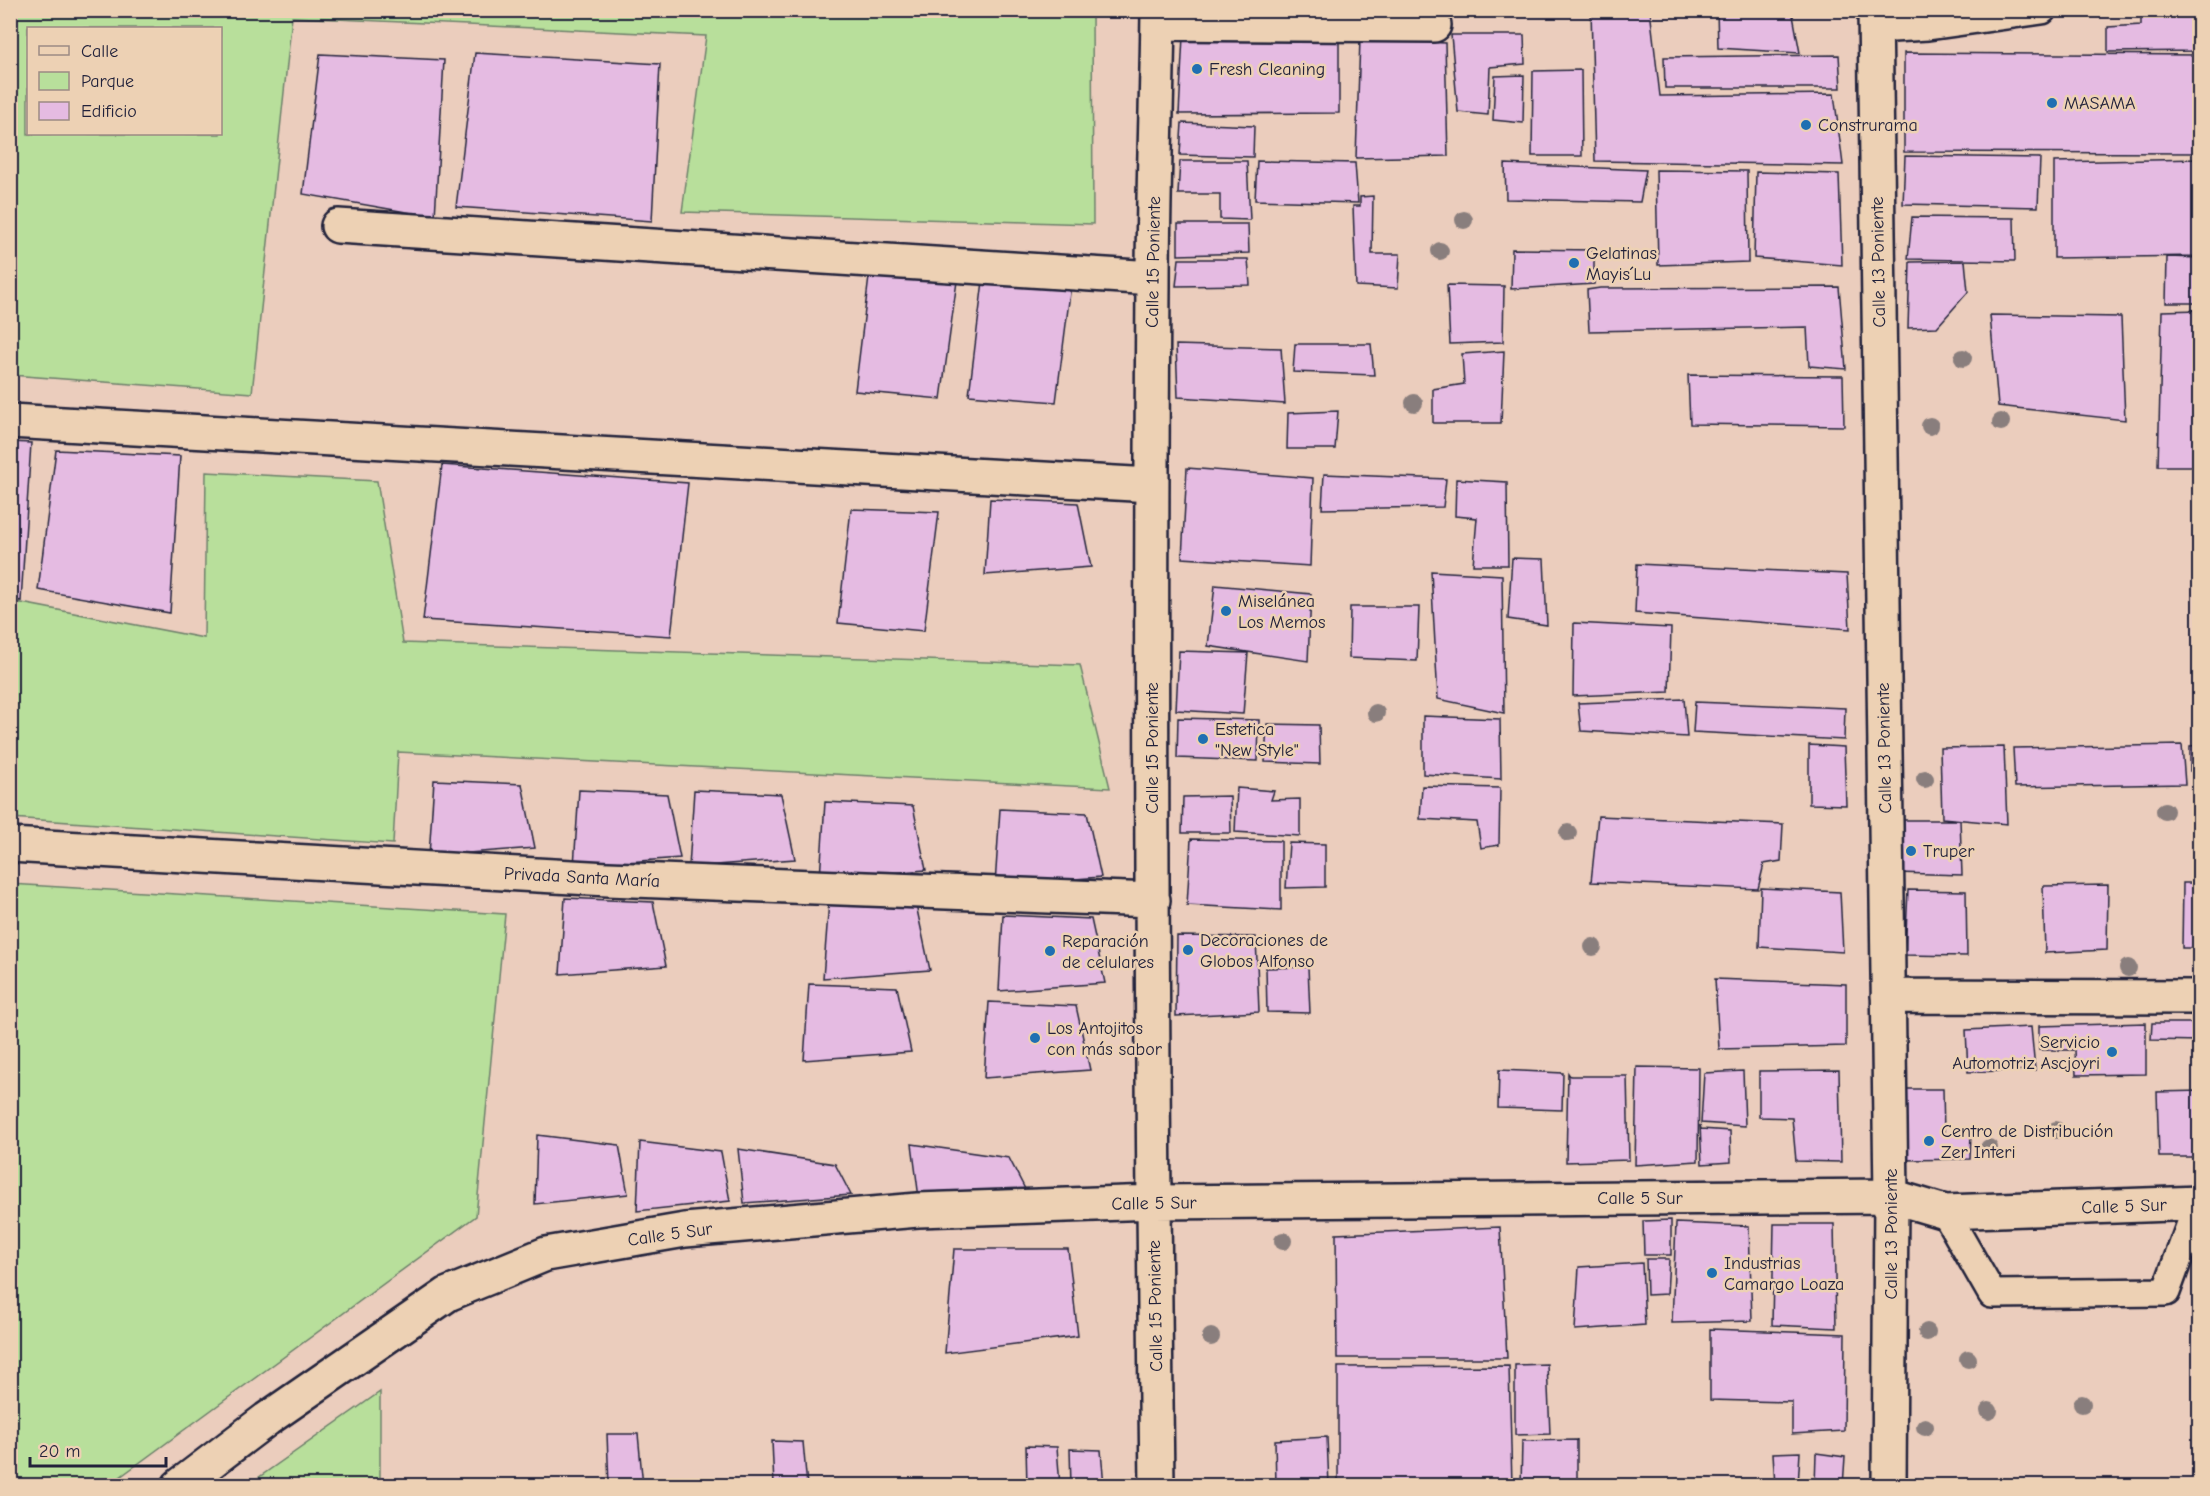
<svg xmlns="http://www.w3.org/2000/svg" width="2210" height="1496" viewBox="0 0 2210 1496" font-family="'Comic Neue',sans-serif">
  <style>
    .green { fill: #b8df9b; stroke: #6d806b; stroke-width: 1.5; fill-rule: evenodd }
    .building { fill: #e5bbe2; stroke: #22223b; stroke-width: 1.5 }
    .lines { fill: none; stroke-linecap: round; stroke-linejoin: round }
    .lane-casing { stroke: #22223b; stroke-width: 32 }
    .street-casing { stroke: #22223b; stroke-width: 38 }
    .lane { stroke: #edd1b4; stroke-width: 27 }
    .street { stroke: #edd1b4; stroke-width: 33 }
    .tree { fill: #897e7d }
    .poi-dot { fill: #1f6fb2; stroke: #edd1b4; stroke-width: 2 }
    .labels { text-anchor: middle; stroke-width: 5; stroke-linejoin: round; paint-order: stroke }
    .poi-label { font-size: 18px; fill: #22223b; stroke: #edd1b4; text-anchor: start }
    .street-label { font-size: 18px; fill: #22223b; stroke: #edd1b4 }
  </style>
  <rect width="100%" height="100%" fill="#ebcdbd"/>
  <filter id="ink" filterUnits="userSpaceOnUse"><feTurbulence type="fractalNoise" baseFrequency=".0167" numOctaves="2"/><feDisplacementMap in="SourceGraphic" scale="12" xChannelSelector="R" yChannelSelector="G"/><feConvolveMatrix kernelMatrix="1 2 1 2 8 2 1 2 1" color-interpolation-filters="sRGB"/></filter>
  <g filter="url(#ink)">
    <path class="green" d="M 10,11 L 1092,11 L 1093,224 L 682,212 L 706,36 L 292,17 L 252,393 L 11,375 ZM 28,28 L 220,28 L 220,134 L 28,134 Z
      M 206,472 L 377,481 L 403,643 L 1080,665 L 1110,788 L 398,752 L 393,844 L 11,818 L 11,601 L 204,638 Z
      M 10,884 L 505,914 L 476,1216 L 109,1485 L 11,1485 Z
      M 380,1392 L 380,1485 L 248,1485 Z"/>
    <path class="building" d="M 1591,10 L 1650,10 L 1660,96 L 1834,94 L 1843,165 L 1595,161 Z
      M 1717,10 L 1792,10 L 1800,53 L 1718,48 Z
      M 2141,10 L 2200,10 L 2200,51 L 2108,52 L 2108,27 L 2141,25 Z
      M 1451,35 L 1524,35 L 1525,64 L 1490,67 L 1488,115 L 1458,112 Z
      M 1183,36 L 1339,39 L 1339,113 L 1179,114 Z
      M 1360,39 L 1445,43 L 1448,156 L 1356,158 Z
      M 475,53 L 660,64 L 652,221 L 456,207 Z
      M 1904,53 L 2200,55 L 2200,153 L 1904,152 Z
      M 320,54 L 444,60 L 435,217 L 303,194 Z
      M 1839,55 L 1841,88 L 1665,88 L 1664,57 Z
      M 1581,70 L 1582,156 L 1532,156 L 1533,71 Z
      M 1524,75 L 1523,123 L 1493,120 L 1495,76 Z
      M 1182,123 L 1254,126 L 1253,157 L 1180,155 Z
      M 1905,156 L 2040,158 L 2038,207 L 1903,204 Z
      M 2200,159 L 2200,256 L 2054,258 L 2054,162 Z
      M 1180,161 L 1247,161 L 1250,220 L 1220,219 L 1220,194 L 1178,194 Z
      M 1257,161 L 1355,163 L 1358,203 L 1255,200 Z
      M 1505,164 L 1646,170 L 1640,202 L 1506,199 Z
      M 1656,170 L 1747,171 L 1748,262 L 1658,265 Z
      M 1756,172 L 1839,174 L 1842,265 L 1754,258 Z
      M 1373,196 L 1372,254 L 1400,254 L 1398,288 L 1356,286 L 1353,206 L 1360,206 L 1360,197 Z
      M 1912,217 L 2014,218 L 2015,261 L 1908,259 Z
      M 1178,224 L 1248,224 L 1249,253 L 1178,255 Z
      M 1512,249 L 1594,250 L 1594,284 L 1511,289 Z
      M 2167,257 L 2200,258 L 2200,303 L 2166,303 Z
      M 1179,259 L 1248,259 L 1250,285 L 1176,286 Z
      M 1965,261 L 1968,292 L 1937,327 L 1908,328 L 1910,262 Z
      M 869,277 L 957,281 L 941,399 L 855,391 Z
      M 983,281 L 1071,285 L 1056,402 L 969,395 Z
      M 1447,285 L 1504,286 L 1503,342 L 1450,344 Z
      M 1839,287 L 1846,369 L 1809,366 L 1807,327 L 1589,331 L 1587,290 L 1600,288 Z
      M 2200,310 L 2200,466 L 2158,466 L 2162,311 Z
      M 1990,315 L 2121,317 L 2125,420 L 1998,406 Z
      M 1295,344 L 1371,344 L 1374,375 L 1293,372 Z
      M 1176,345 L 1281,348 L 1285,404 L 1178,397 Z
      M 1504,351 L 1501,423 L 1433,423 L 1433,389 L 1464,384 L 1462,354 Z
      M 1688,375 L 1843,376 L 1844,426 L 1690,424 Z
      M 1338,411 L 1335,449 L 1287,449 L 1288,413 Z
      M 10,442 L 31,443 L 21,601 L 10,599 Z
      M 56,450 L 180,456 L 170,613 L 38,590 Z
      M 442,465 L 688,483 L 671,636 L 423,620 Z
      M 1187,468 L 1313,478 L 1310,566 L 1182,558 Z
      M 1324,474 L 1446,479 L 1443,507 L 1322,509 Z
      M 1456,479 L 1507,482 L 1508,565 L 1473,565 L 1477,518 L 1455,516 Z
      M 990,499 L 1078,503 L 1091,567 L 985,575 Z
      M 851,509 L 939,512 L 924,631 L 838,623 Z
      M 1512,558 L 1544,559 L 1547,625 L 1508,619 Z
      M 1637,564 L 1847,574 L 1850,629 L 1635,613 Z
      M 1431,571 L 1502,575 L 1504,713 L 1438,699 Z
      M 1215,585 L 1311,594 L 1308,661 L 1208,646 Z
      M 1350,607 L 1419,607 L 1417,661 L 1349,658 Z
      M 1574,623 L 1671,628 L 1669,692 L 1573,696 Z
      M 1179,651 L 1248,653 L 1243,714 L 1176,710 Z
      M 1684,699 L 1687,737 L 1581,731 L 1578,703 Z
      M 1695,702 L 1845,708 L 1844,740 L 1693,732 Z
      M 1423,716 L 1500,719 L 1501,779 L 1423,774 Z
      M 1178,718 L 1259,720 L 1258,761 L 1177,758 Z
      M 1267,724 L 1319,725 L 1320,764 L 1265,762 Z
      M 1809,745 L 1844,747 L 1846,805 L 1809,804 Z
      M 2182,745 L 2185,784 L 2015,787 L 2013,748 Z
      M 2200,745 L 2200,771 L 2190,771 L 2190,746 Z
      M 2004,747 L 2007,824 L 1942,818 L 1940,748 Z
      M 434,780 L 522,784 L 535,848 L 429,856 Z
      M 1422,786 L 1500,788 L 1499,845 L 1481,848 L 1477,822 L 1420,819 Z
      M 1237,788 L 1274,791 L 1271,800 L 1300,799 L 1300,836 L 1235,832 Z
      M 579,790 L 667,794 L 680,858 L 574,866 Z
      M 694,790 L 781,794 L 795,859 L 689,867 Z
      M 1230,796 L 1231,833 L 1182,833 L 1183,797 Z
      M 825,802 L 913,806 L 926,870 L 820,878 Z
      M 1000,809 L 1087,813 L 1101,877 L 995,885 Z
      M 1598,816 L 1783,824 L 1781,861 L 1764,864 L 1758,889 L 1591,882 Z
      M 1899,820 L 1960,820 L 1962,875 L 1898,873 Z
      M 1191,839 L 1281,841 L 1281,910 L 1187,905 Z
      M 1289,843 L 1325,844 L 1325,887 L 1286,888 Z
      M 2183,883 L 2200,883 L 2200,948 L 2182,948 Z
      M 2108,885 L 2107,950 L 2045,953 L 2043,886 Z
      M 1761,888 L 1840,892 L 1843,952 L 1759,947 Z
      M 1908,890 L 1966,891 L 1967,956 L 1905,955 Z
      M 565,898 L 653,902 L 666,966 L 560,974 Z
      M 829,901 L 916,905 L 930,970 L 823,978 Z
      M 1003,915 L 1091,919 L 1105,983 L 999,991 Z
      M 1177,936 L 1256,937 L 1259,1012 L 1176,1016 Z
      M 1308,967 L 1310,1013 L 1267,1012 L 1266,968 Z
      M 1715,979 L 1846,984 L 1846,1046 L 1719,1049 Z
      M 809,984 L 897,987 L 911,1052 L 804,1060 Z
      M 989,1002 L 1076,1006 L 1090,1070 L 984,1078 Z
      M 2146,1023 L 2146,1074 L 2076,1075 L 2075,1050 L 2039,1050 L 2039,1026 Z
      M 2152,1023 L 2200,1023 L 2200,1041 L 2151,1040 Z
      M 2031,1027 L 2035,1070 L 1968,1072 L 1966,1030 Z
      M 1637,1067 L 1699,1068 L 1698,1161 L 1635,1165 Z
      M 1499,1070 L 1563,1073 L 1562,1110 L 1498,1108 Z
      M 1839,1070 L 1841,1162 L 1796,1161 L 1792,1118 L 1759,1117 L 1759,1071 Z
      M 1743,1071 L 1745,1126 L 1701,1123 L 1704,1073 Z
      M 1568,1073 L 1570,1076 L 1627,1076 L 1629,1160 L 1566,1162 Z
      M 1901,1089 L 1943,1089 L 1944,1135 L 1971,1133 L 1970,1159 L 1903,1160 Z
      M 2200,1091 L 2200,1157 L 2159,1157 L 2157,1092 Z
      M 1700,1125 L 1701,1129 L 1730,1131 L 1731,1162 L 1702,1164 Z
      M 537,1135 L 619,1145 L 628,1194 L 535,1204 Z
      M 640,1142 L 721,1152 L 730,1201 L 637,1211 Z
      M 912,1144 L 1009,1158 L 1025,1189 L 919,1198 Z
      M 738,1149 L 835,1164 L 851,1195 L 744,1203 Z
      M 1671,1220 L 1671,1255 L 1644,1255 L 1643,1221 Z
      M 1676,1223 L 1749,1226 L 1752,1321 L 1672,1323 Z
      M 1774,1224 L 1834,1224 L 1836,1328 L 1772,1325 Z
      M 1500,1227 L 1507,1358 L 1337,1358 L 1336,1234 Z
      M 954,1249 L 1068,1249 L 1078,1336 L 945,1353 Z
      M 1646,1259 L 1669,1259 L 1667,1294 L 1647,1295 Z
      M 1642,1263 L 1645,1325 L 1575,1330 L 1579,1267 Z
      M 1710,1329 L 1845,1334 L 1844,1431 L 1792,1434 L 1792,1402 L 1710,1400 Z
      M 1547,1364 L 1550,1434 L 1515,1435 L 1515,1365 Z
      M 1509,1366 L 1512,1486 L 1338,1486 L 1338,1367 Z
      M 607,1434 L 638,1434 L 643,1486 L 609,1486 Z
      M 1327,1437 L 1329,1486 L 1276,1486 L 1275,1440 Z
      M 1577,1440 L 1577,1486 L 1521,1486 L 1522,1441 Z
      M 772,1441 L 803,1442 L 807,1486 L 774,1486 Z
      M 1026,1446 L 1057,1447 L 1060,1486 L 1027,1486 Z
      M 1070,1449 L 1101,1450 L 1104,1486 L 1071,1486 Z
      M 1800,1452 L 1798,1486 L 1775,1486 L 1773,1453 Z
      M 1816,1453 L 1845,1457 L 1843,1486 L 1815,1486 Z"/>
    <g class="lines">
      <g class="lane-casing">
        <path id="lane" d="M 1875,29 L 1928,26 L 2042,10
          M 1945,1212 L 1992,1294 L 2166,1292 L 2198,1204"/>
      </g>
      <g class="street-casing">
        <path id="street" d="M 1875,10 L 1891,1196 L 1889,1486
          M 1158,23 L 1434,25
          M 338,226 L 1153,278
          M 10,421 L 1151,485
          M 10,845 L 608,879 L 1153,900
          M 1888,996 L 2200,997
          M 179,1486 L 267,1419 L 448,1294 L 546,1254 L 685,1230 L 918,1210 L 1154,1202 L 1891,1196 L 1945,1212 L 2200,1203
          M 1157,1486 C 1152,1085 1150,685 1153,285 C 1153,193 1157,102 1158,10"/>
      </g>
      <use href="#lane" class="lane"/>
      <use href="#street" class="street"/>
    </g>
    <g class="tree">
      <circle cx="1464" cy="220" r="9"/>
      <circle cx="1440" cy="251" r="9"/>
      <circle cx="1963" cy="358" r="9"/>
      <circle cx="1414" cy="403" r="9"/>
      <circle cx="2001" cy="422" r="9"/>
      <circle cx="1930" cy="426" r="9"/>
      <circle cx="1376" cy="713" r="9"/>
      <circle cx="1925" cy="779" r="9"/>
      <circle cx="2165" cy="811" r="9"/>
      <circle cx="1568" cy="833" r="9"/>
      <circle cx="1593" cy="947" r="9"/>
      <circle cx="2128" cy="968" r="9"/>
      <circle cx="2056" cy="1130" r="9"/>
      <circle cx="1989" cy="1148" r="9"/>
      <circle cx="1283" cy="1241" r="9"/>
      <circle cx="1927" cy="1332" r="9"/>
      <circle cx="1211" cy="1337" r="9"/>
      <circle cx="1968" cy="1359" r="9"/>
      <circle cx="2082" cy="1404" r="9"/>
      <circle cx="1989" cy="1411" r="9"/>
      <circle cx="1925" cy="1427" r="9"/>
    </g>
  </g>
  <g class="poi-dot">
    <circle cx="1197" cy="69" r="6"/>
    <circle cx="2052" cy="103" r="6"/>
    <circle cx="1806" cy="125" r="6"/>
    <circle cx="1574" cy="263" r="6"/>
    <circle cx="1226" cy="611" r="6"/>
    <circle cx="1203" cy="739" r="6"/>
    <circle cx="1911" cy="851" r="6"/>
    <circle cx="1188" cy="950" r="6"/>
    <circle cx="1050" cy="951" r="6"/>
    <circle cx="1035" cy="1038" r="6"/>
    <circle cx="2112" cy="1052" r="6"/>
    <circle cx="1929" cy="1141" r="6"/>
    <circle cx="1712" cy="1273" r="6"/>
  </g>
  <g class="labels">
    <g class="poi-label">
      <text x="1209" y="75">Fresh Cleaning</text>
      <text x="2064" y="109">MASAMA</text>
      <text x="1818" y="131">Construrama</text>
      <text x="1586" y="259">Gelatinas<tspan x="1586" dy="21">Mayis´Lu</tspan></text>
      <text x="1238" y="607">Miselánea<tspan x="1238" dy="21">Los Memos</tspan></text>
      <text x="1215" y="735">Estetica<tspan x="1215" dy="21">"New Style"</tspan></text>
      <text x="1923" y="857">Truper</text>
      <text x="1200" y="946">Decoraciones de<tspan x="1200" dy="21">Globos Alfonso</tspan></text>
      <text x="1062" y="947">Reparación<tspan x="1062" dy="21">de celulares</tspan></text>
      <text x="1047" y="1034">Los Antojitos<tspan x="1047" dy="21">con más sabor</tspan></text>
      <text x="2100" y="1048" text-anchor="end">Servicio<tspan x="2100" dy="21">Automotriz Ascjoyri</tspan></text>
      <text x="1941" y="1137">Centro de Distribución<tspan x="1941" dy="21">Zer Interi</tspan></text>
      <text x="1724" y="1269">Industrias<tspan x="1724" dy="21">Camargo Loaza</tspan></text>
    </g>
    <g class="street-label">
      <text transform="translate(1153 262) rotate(-89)" y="6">Calle 15 Poniente</text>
      <text transform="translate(1878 262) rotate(-91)" y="6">Calle 13 Poniente</text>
      <text transform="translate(1152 748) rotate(-90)" y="6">Calle 15 Poniente</text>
      <text transform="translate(1884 748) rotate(-91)" y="6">Calle 13 Poniente</text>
      <text transform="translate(582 877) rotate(3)" y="6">Privada Santa María</text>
      <text x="1640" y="1204">Calle 5 Sur</text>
      <text transform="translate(1154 1203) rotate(-1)" y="6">Calle 5 Sur</text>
      <text transform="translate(2124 1206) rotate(-2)" y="6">Calle 5 Sur</text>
      <text transform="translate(670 1234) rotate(-8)" y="6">Calle 5 Sur</text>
      <text transform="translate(1891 1234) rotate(-90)" y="6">Calle 13 Poniente</text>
      <text transform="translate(1155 1306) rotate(-91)" y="6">Calle 15 Poniente</text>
    </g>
  </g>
  <rect width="2210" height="1496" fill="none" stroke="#edd1b4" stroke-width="36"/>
  <rect x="18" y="18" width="2174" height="1460" fill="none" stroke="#22223b" stroke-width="2" filter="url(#ink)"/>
  <rect x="27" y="27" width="195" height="108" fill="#edd1b4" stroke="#9c8b84" stroke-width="1.5"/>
  <rect x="39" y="46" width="30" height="9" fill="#edd1b4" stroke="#9c8b84" stroke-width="1.5"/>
  <text x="81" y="57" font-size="18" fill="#22223b">Calle</text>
  <rect x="39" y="72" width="30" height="18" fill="#b8df9b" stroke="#9c8b84" stroke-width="1.5"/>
  <text x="81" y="87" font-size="18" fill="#22223b">Parque</text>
  <rect x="39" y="102" width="30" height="18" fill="#e5bbe2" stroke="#9c8b84" stroke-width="1.5"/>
  <text x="81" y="117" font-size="18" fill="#22223b">Edificio</text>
  <path d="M30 1457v9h136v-9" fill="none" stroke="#22223b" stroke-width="3"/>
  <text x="39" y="1457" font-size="18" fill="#22223b" stroke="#edd1b4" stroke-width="4.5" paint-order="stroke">20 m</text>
</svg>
